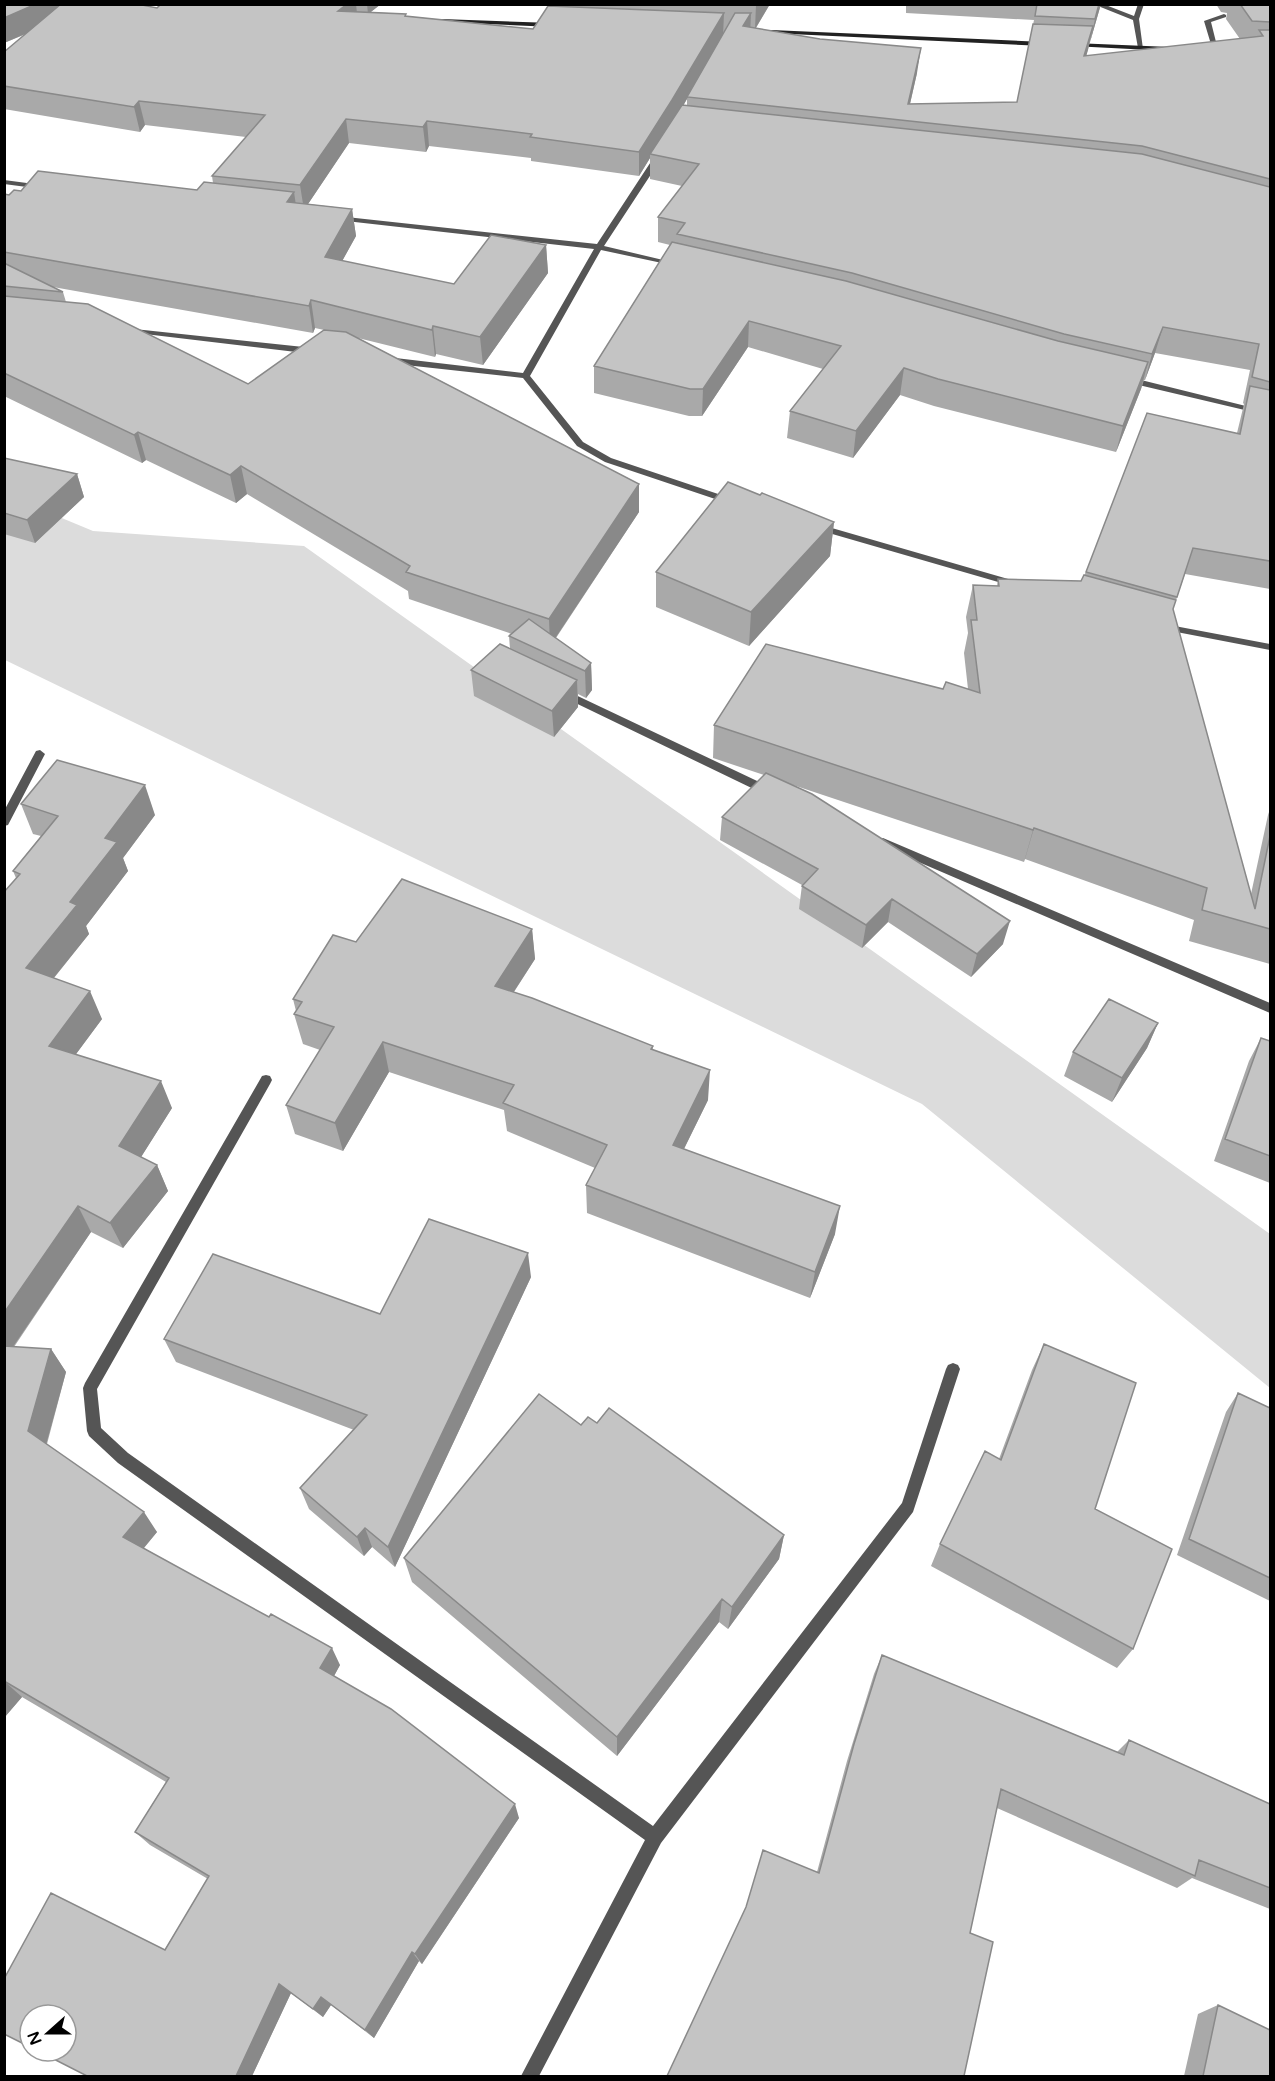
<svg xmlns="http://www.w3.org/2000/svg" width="1275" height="2081" viewBox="0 0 1275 2081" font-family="'Varela Round',sans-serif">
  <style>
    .green { fill: #dcdcdc }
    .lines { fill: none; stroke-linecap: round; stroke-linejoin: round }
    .lane { fill: #555; fill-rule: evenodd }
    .street { fill: #555; fill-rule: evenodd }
    .secondary { fill: #222; fill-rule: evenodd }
    .wall { fill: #a9a9a9; fill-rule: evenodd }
    .shaded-wall { fill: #898989 }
    .building { fill: #c4c4c4; stroke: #898989; stroke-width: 1.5 }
  </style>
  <rect width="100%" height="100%" fill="#fff"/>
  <path class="green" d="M 4,494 L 93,531 L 304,546 L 1270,1234 L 1270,1388 L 922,1104 L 5,660 Z"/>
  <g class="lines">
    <path class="lane" d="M 1224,14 L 1226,15 L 1226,17 L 1211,22 L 1218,50 L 1213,51 L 1204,21 Z"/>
    <path class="street" d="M 1093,4 L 1103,4 L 1134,16 L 1138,4 L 1144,4 L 1139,19 L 1143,49 L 1138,48 L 1133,20 Z
      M 656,154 L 663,156 L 604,246 L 680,264 L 676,266 L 601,250 L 530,376 L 583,442 L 611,458 L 733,499 L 733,503 L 730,504 L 605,462 L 577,446 L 523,378 L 387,363 L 383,360 L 387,357 L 523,373 L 594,249 L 337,220 L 333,218 L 337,216 L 597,244 Z
      M 4,180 L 42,185 L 46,187 L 42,189 L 4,184 Z
      M 125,328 L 313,348 L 317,351 L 313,354 L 128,332 L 124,330 Z
      M 1129,377 L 1270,412 L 1270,416 L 1126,382 L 1126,378 Z
      M 818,524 L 1015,581 L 1017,583 L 1012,586 L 815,529 L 815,525 Z
      M 1164,624 L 1270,644 L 1270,650 L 1161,629 L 1161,625 Z
      M 565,690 L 772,788 L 773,791 L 768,795 L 764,794 L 561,696 L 560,694 Z
      M 40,750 L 45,754 L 8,825 L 4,826 L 4,811 L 36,751 Z
      M 883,838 L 1270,1003 L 1270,1013 L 879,845 L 878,842 L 879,839 Z
      M 266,1075 L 270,1076 L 272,1080 L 270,1084 L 97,1389 L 101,1428 L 128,1453 L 653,1826 L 902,1503 L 946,1369 L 948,1365 L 953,1363 L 958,1365 L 960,1369 L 913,1512 L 661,1843 L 539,2076 L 521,2076 L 645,1840 L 118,1463 L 89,1436 L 87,1431 L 83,1388 L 85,1383 L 262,1076 Z"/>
    <path class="secondary" d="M 441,19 L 553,23 L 556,25 L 553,27 L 439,22 L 439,20 Z
      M 771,30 L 1044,42 L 1047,44 L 1044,46 L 769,33 L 769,31 Z
      M 1074,43 L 1170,47 L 1173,49 L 1170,51 L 1072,46 L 1071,45 Z"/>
  </g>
  <path class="wall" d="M 4,4 L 157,8 L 161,4 L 381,4 L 371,12 L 406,14 L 406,16 L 533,29 L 554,6 L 554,4 L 770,4 L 756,28 L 917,73 L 910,104 L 1017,102 L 1034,20 L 906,13 L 906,4 L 1101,4 L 1086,56 L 1240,39 L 1226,19 L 1227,13 L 1221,12 L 1216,4 L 1270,4 L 1270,589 L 1185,574 L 1173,609 L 1251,894 L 1268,815 L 1270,809 L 1270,964 L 1189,941 L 1194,920 L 1025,859 L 1024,862 L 787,783 L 1003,944 L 971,977 L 888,922 L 862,948 L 799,909 L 802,885 L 720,840 L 722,817 L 764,775 L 713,758 L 714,725 L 943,689 L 968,689 L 964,653 L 968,633 L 966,617 L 973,585 L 997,586 L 998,579 L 1081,581 L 1086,572 L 1237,433 L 1244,404 L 1243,403 L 1250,370 L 1155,353 L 1145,380 L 1144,380 L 1141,389 L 1116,452 L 934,406 L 900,395 L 853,458 L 787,438 L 790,411 L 823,369 L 748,347 L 702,416 L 689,416 L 594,393 L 594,366 L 670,245 L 658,242 L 658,217 L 682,186 L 650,179 L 650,158 L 639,176 L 531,161 L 531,158 L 429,146 L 426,152 L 349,143 L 308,204 L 352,209 L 356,236 L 342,261 L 454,284 L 546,245 L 548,273 L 483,365 L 436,354 L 435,357 L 358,338 L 639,484 L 639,512 L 556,638 L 591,663 L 592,690 L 586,698 L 578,694 L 578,707 L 554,737 L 474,696 L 471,670 L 510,649 L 509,636 L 512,634 L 409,599 L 408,591 L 247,494 L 236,503 L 146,460 L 142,463 L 4,396 L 4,194 L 9,195 L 21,191 L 197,190 L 213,183 L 212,176 L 246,137 L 145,125 L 140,132 L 4,109 L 4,52 L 26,34 L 4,43 ZM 687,99 L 687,106 L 683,106 ZM 53,287 L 313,333 L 315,328 L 324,330 L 248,384 L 66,302 L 63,292 Z
    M 4,458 L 77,474 L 84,497 L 35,543 L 4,534 Z
    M 834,522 L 830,556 L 749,646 L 656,607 L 656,572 Z
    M 21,804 L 155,815 L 123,858 L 128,871 L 86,926 L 89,934 L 54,978 L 102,1019 L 76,1054 L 172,1108 L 141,1157 L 157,1165 L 168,1191 L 123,1248 L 91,1232 L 14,1347 L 51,1349 L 66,1372 L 47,1444 L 157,1532 L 144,1548 L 340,1665 L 334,1676 L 519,1818 L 422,1964 L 419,1961 L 374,2038 L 331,2005 L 323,2017 L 291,1993 L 252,2076 L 87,2076 L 208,1879 L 150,1845 L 135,1832 L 166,1782 L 22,1697 L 4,1718 L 16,878 L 13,871 L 41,836 L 33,834 Z
    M 532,929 L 535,959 L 514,992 L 653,1046 L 653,1050 L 708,1100 L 684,1149 L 835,1234 L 810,1298 L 587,1213 L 586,1185 L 595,1168 L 507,1131 L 504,1110 L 389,1072 L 343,1151 L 295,1134 L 286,1105 L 320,1050 L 303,1044 L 294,1014 L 296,1011 L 293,999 L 356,942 Z
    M 1158,1023 L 1147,1048 L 1112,1102 L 1064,1076 L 1073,1052 Z
    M 1261,1038 L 1270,1041 L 1270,1183 L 1214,1161 L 1249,1061 Z
    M 531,1277 L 395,1567 L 372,1547 L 364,1556 L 309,1509 L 300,1488 L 354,1430 L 176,1362 L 164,1339 L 380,1314 Z
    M 1044,1344 L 1095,1509 L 1133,1649 L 1117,1668 L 931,1566 L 940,1544 L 999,1459 L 1032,1370 Z
    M 1238,1393 L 1270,1408 L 1270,1601 L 1177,1555 L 1226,1412 Z
    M 581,1425 L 784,1535 L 779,1559 L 728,1629 L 719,1622 L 617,1756 L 412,1582 L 404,1558 Z
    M 882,1655 L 1117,1752 L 1129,1740 L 1270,1804 L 1270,1909 L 1192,1878 L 1177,1888 L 997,1808 L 970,1933 L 817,1872 L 847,1761 L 874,1674 Z
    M 1218,2005 L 1270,2076 L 1184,2076 L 1198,2014 Z"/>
  <path class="shaded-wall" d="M 36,4 L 59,4 L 61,13 L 46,25 L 4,43 L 4,18 Z
    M 347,4 L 356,4 L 358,22 L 338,11 Z
    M 367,4 L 381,4 L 368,14 Z
    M 770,4 L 755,29 L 756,5 Z
    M 1099,4 L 1101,4 L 1090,42 L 1095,19 Z
    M 724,13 L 723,36 L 672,125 L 650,154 L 650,158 L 639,176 L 639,152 Z
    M 751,13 L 750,37 L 743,26 Z
    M 1093,26 L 1088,50 L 1079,80 L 1084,56 Z
    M 921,48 L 917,73 L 906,121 L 908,104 Z
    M 139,101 L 145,125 L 140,132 L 134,107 Z
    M 346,119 L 349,143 L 304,210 L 300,185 Z
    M 427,121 L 429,146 L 426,152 L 423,127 Z
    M 294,192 L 298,219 L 287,202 Z
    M 352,209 L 356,236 L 329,285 L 325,257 Z
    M 546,245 L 548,273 L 483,365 L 480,337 Z
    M 311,300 L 315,328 L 313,333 L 309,306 Z
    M 749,321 L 748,347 L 702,416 L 703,389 Z
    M 433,326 L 436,354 L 435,357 L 432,330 Z
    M 1163,327 L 1155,353 L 1145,380 L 1152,354 Z
    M 1148,362 L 1141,389 L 1116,452 L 1123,426 Z
    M 904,368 L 900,395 L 853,458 L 856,431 Z
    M 138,432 L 146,460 L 142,463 L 134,435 Z
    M 241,466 L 247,494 L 236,503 L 230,475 Z
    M 77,474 L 84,497 L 35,543 L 27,520 Z
    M 639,484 L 639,512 L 550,646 L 549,619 Z
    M 834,522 L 830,556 L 749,646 L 751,612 Z
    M 591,663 L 592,690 L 586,698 L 585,671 Z
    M 577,680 L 578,707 L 554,737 L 552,711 Z
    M 145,785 L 155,815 L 123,858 L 128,871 L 86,926 L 89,934 L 39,996 L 26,968 L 70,902 L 105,838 Z
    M 1034,828 L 1025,859 L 1024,862 L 1033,830 Z
    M 892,899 L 888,922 L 862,948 L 866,925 Z
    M 1010,921 L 1003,944 L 971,977 L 977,954 Z
    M 532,929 L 535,959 L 498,1016 L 495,986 Z
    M 90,991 L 102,1019 L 62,1073 L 49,1046 Z
    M 1158,1023 L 1147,1048 L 1112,1102 L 1122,1078 Z
    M 383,1042 L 389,1072 L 343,1151 L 335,1123 Z
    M 710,1070 L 708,1100 L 672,1173 L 673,1145 Z
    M 161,1081 L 172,1108 L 131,1173 L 119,1146 Z
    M 157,1165 L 168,1191 L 123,1248 L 110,1223 Z
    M 78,1206 L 91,1232 L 4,1360 L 4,1313 Z
    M 840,1206 L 835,1234 L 810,1298 L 815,1272 Z
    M 528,1253 L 531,1277 L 395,1567 L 388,1547 Z
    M 51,1349 L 66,1372 L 44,1452 L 28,1431 Z
    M 144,1512 L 157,1532 L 137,1556 L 123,1537 Z
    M 365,1528 L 372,1547 L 364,1556 L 357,1537 Z
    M 784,1535 L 779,1559 L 728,1629 L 732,1607 Z
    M 722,1599 L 719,1622 L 617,1756 L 617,1737 Z
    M 332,1648 L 340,1665 L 329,1685 L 320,1668 Z
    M 4,1681 L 22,1697 L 4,1718 Z
    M 515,1804 L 519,1818 L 422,1964 L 415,1954 Z
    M 412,1952 L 419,1961 L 374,2038 L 365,2030 Z
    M 279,1984 L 291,1993 L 252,2076 L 236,2076 Z
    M 321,1997 L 331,2005 L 323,2017 L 313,2009 Z"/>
  <path class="building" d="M 4,4 L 36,4 L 4,18 Z
    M 61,4 L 137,4 L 157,8 L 161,4 L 347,4 L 338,11 L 406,14 L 405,16 L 533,29 L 548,6 L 724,13 L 672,100 L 639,152 L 530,137 L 532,134 L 427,121 L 423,127 L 346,119 L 300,185 L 212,176 L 265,115 L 139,101 L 134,107 L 4,86 L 4,52 Z
    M 1037,4 L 1099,4 L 1095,19 L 1035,16 Z
    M 1240,4 L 1270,4 L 1270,22 L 1252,21 Z
    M 735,13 L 751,13 L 743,26 L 820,39 L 921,48 L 908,104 L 1017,102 L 1033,24 L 1093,26 L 1084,56 L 1263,36 L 1259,30 L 1270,30 L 1270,179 L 1142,146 L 687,97 Z
    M 682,105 L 1142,154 L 1270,187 L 1270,382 L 1252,377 L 1259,344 L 1163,327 L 1152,354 L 1064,334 L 852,273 L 677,234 L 685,223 L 658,217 L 699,164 L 650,154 Z
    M 38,171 L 197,190 L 204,182 L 294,192 L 287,202 L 352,209 L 325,257 L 454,284 L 491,235 L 546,245 L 480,337 L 433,326 L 432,330 L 311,300 L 309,306 L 4,252 L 4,194 L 9,195 L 14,190 L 21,191 Z
    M 672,242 L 846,281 L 1058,341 L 1148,362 L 1123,426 L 938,379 L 904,368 L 856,431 L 790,411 L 841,346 L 749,321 L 703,389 L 690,389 L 594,366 Z
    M 4,263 L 63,292 L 4,286 Z
    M 4,296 L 88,304 L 248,384 L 324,330 L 346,332 L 639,484 L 549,619 L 406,572 L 410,566 L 241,466 L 230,475 L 138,432 L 134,435 L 4,373 Z
    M 1250,386 L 1270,390 L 1270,561 L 1193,548 L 1177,597 L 1086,572 L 1147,413 L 1240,434 Z
    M 4,458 L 77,474 L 27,520 L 4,513 Z
    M 728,482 L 760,495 L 762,493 L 834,522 L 751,612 L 656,572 Z
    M 1084,575 L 1176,600 L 1173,609 L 1255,909 L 1270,836 L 1270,929 L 1202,910 L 1207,888 L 1034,828 L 1033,830 L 714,725 L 766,644 L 943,689 L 946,682 L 980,693 L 971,620 L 977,620 L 973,585 L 999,586 L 998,579 L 1081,581 Z
    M 529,619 L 591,663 L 585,671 L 509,636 Z
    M 500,644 L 577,680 L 552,711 L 471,670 Z
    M 57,760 L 145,785 L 105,838 L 117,842 L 70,902 L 77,905 L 26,968 L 90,991 L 49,1046 L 161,1081 L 119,1146 L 157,1165 L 110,1223 L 78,1206 L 4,1313 L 4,892 L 20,874 L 13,871 L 58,816 L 21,804 Z
    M 766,773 L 812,794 L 1010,921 L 977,954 L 892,899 L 866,925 L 802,886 L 818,869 L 722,817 Z
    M 402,879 L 532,929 L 495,986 L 532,998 L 653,1046 L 651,1049 L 710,1070 L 673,1145 L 840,1206 L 815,1272 L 586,1185 L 607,1145 L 503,1103 L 514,1085 L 383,1042 L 335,1123 L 286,1105 L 334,1027 L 294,1014 L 302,1002 L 293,999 L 333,935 L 356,942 Z
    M 1109,999 L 1158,1023 L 1122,1078 L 1073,1052 Z
    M 1261,1038 L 1270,1041 L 1270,1156 L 1225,1139 Z
    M 429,1219 L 528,1253 L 388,1547 L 365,1528 L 357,1537 L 300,1488 L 367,1415 L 164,1339 L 213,1254 L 380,1314 Z
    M 1044,1344 L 1136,1383 L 1095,1509 L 1172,1549 L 1133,1649 L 940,1544 L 985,1451 L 1001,1460 Z
    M 4,1346 L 51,1349 L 28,1431 L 144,1512 L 123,1537 L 269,1617 L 271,1614 L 332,1648 L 320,1668 L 391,1709 L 515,1804 L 415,1954 L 412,1952 L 365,2030 L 321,1997 L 313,2009 L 279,1984 L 236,2076 L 87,2076 L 38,2051 L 66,2051 L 66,2015 L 30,2015 L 30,2047 L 4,2034 L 4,1979 L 51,1893 L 165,1950 L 209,1876 L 135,1832 L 169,1778 L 4,1681 Z
    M 1238,1393 L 1270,1408 L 1270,1578 L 1189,1539 Z
    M 539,1394 L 581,1425 L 588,1417 L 597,1423 L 609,1408 L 784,1535 L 732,1607 L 722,1599 L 617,1737 L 404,1558 Z
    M 882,1655 L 1124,1755 L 1129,1740 L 1270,1804 L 1270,1888 L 1199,1860 L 1195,1876 L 1001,1789 L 970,1933 L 993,1942 L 964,2076 L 667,2076 L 746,1907 L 763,1850 L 819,1873 L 854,1744 Z
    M 1218,2005 L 1270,2030 L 1270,2076 L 1203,2076 Z"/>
  <rect width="1275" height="2081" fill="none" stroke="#000000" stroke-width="12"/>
  <g transform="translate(48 2033) rotate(249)"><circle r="28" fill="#ffffff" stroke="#999999" stroke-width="1.5"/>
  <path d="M0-4.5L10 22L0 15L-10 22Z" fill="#000000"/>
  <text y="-9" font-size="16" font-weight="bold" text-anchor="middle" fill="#000000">N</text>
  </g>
</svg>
